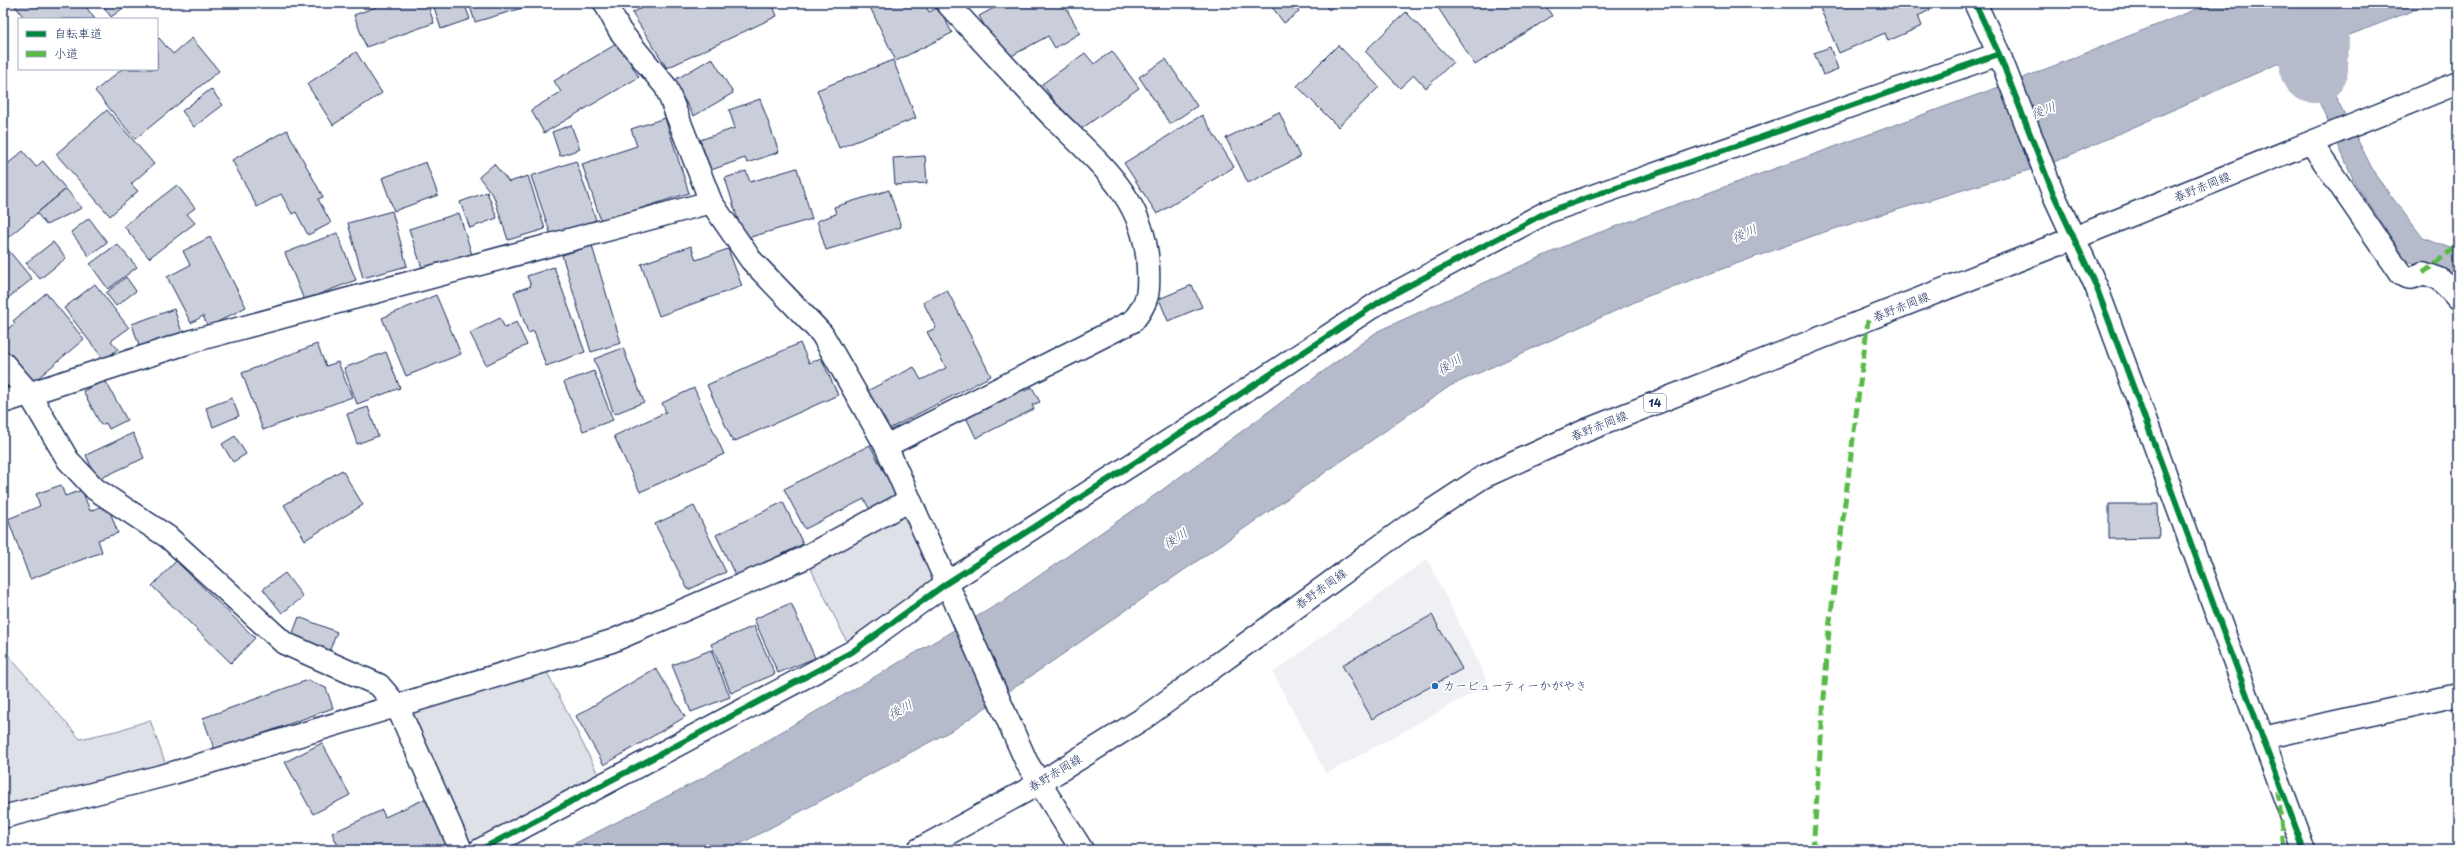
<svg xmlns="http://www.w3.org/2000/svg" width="2461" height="853" viewBox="0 0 2461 853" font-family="'Playpen Sans','Klee One',sans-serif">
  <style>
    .built { fill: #eff0f4 }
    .green { fill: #dee1e7; stroke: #7c88a2 }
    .water { fill: #b5bbca; stroke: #77839f }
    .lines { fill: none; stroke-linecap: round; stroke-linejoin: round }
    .river { stroke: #b5bbca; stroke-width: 68 }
    .building { fill: #caceda; stroke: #1b2f5e }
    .minor-casing { stroke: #1b2f5e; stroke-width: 25 }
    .major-casing { stroke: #1b2f5e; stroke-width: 25 }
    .minor { stroke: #fff; stroke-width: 22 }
    .major { stroke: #fff; stroke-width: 22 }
    .quiet { stroke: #58b947; stroke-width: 5; stroke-dasharray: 10 5; stroke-linecap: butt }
    .cycleway-casing { stroke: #fff; stroke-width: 8 }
    .cycleway { stroke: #00873e; stroke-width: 6 }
    .poi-dot { fill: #1f6fb2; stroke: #fff; stroke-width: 1.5 }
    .labels { text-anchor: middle; stroke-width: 3.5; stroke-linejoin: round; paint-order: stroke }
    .shield { fill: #fff; stroke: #5f6d8e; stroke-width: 1 }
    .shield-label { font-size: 11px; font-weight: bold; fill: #1b2f5e }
    .street-label { font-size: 12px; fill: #1b2f5e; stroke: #fff }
    .poi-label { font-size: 12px; fill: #1b2f5e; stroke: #fff; text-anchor: start }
    .water-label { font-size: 13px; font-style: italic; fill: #49597e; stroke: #fff }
  </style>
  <rect width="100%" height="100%" fill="#fff"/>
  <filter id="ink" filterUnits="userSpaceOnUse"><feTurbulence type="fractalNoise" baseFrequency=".025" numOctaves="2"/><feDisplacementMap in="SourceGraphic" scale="8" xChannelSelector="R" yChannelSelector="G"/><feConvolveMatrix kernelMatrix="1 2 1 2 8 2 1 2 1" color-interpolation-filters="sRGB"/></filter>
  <g filter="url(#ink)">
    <path class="built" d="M 1427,559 L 1489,684 L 1326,774 L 1273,673 Z"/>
    <path class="green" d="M 910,500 L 947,583 L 852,652 L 805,557 Z
      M 3,649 L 80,739 L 116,731 L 150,720 L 167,768 L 3,809 Z
      M 542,662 L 603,784 L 461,850 L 397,706 Z"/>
    <path class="water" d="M 2212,3 L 2433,3 L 2300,54 L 2052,163 L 1821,233 L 1648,296 L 1450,386 L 956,728 L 729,850 L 562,850 L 703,778 L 1000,603 L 1158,493 L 1378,331 L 1576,241 L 2018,80 Z
      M 2320,66 L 2376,176 L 2423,238 L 2458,251 L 2458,286 L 2447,276 L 2407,261 L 2355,183 L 2306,72 Z"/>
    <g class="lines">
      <path class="river" d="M 2314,69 L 2316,8"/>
    </g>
    <path class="building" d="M 13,3 L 83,3 L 95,19 L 25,19 Z
      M 101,3 L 130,3 L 111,17 Z
      M 387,3 L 427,3 L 434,23 L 366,47 L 354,15 Z
      M 437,3 L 464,3 L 470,19 L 441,29 L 433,4 Z
      M 469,3 L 539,3 L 475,22 Z
      M 651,3 L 710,3 L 713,6 L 720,3 L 772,3 L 777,16 L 667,68 L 632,13 Z
      M 868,3 L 924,3 L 929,12 L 939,7 L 952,33 L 896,61 Z
      M 1003,3 L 1063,3 L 1080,33 L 1055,48 L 1048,36 L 1004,60 L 979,16 Z
      M 1269,3 L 1293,3 L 1299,12 L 1284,23 Z
      M 1322,3 L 1337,3 L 1329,10 Z
      M 1435,3 L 1544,3 L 1552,16 L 1475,65 Z
      M 1818,3 L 1927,3 L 1930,10 L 1918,16 L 1922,26 L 1888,41 L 1885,33 L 1839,53 Z
      M 1406,12 L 1453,62 L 1426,88 L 1414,75 L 1400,88 L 1365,51 Z
      M 159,38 L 173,54 L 192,38 L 219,71 L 135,139 L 95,91 L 122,69 L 157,69 L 157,40 Z
      M 618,43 L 639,77 L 544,133 L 531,110 L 561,92 L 554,81 Z
      M 1338,45 L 1379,87 L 1338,127 L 1297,86 Z
      M 1830,47 L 1838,69 L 1823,75 L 1814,53 Z
      M 1112,51 L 1139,88 L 1077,132 L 1042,84 L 1085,53 L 1094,64 Z
      M 356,52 L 382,93 L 333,125 L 307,84 Z
      M 712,58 L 733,93 L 694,116 L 673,81 Z
      M 1166,59 L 1197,106 L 1170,124 L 1139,77 Z
      M 893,60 L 916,118 L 839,148 L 817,90 Z
      M 211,89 L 223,105 L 194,127 L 182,111 Z
      M 760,99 L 779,152 L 747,163 L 745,158 L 711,170 L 700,140 L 735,128 L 729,110 Z
      M 107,110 L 154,164 L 131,184 L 138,191 L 110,216 L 56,154 Z
      M 1279,112 L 1300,157 L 1248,183 L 1226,138 Z
      M 1202,115 L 1234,167 L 1157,214 L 1124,163 Z
      M 665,118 L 689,193 L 601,221 L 582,164 L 637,146 L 631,129 Z
      M 571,125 L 580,149 L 560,156 L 552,132 Z
      M 287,130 L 323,197 L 318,199 L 331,223 L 308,235 L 296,212 L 292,214 L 281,194 L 257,207 L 232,160 Z
      M 23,151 L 36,167 L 43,161 L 66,189 L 6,239 L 3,236 L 3,168 Z
      M 925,156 L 927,183 L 895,185 L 893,158 Z
      M 576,161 L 596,220 L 551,235 L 531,176 Z
      M 426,162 L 438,195 L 394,211 L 382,178 Z
      M 494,164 L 509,182 L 528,176 L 545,229 L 508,240 L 494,197 L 479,177 Z
      M 797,168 L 812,219 L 744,239 L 725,178 L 746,171 L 750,182 Z
      M 177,185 L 195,208 L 187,214 L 195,223 L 149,258 L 124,226 Z
      M 66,189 L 82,208 L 46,225 L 37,213 Z
      M 889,190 L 901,227 L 826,250 L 817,221 L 836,214 L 834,207 Z
      M 487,192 L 497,218 L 470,228 L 460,202 Z
      M 392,211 L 407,266 L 363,278 L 348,223 Z
      M 459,213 L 473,258 L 424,274 L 409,229 Z
      M 89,218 L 107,242 L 89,256 L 71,232 Z
      M 337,233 L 356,280 L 304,300 L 285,253 Z
      M 210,237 L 246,307 L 208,327 L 203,316 L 191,323 L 167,277 L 190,265 L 183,251 Z
      M 53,242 L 66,258 L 40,279 L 26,263 Z
      M 117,244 L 137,267 L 108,289 L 90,264 Z
      M 5,246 L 32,279 L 3,302 L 3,247 Z
      M 592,246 L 621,343 L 591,352 L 562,255 Z
      M 691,246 L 696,260 L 728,249 L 742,286 L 659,316 L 641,264 Z
      M 554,267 L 585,352 L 546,366 L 534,331 L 528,333 L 514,292 L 531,286 L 527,276 Z
      M 126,277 L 136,291 L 116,306 L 106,293 Z
      M 95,284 L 129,328 L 111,341 L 118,349 L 104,360 L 64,308 Z
      M 1192,285 L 1202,307 L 1168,321 L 1159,299 Z
      M 947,290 L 991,376 L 885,431 L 865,392 L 914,367 L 921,380 L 946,368 L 927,332 L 936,328 L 923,302 Z
      M 46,293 L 84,339 L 31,384 L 3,351 L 3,333 L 15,323 L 13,321 Z
      M 436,295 L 461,354 L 406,376 L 382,318 Z
      M 174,309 L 184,338 L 141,352 L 132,324 Z
      M 500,318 L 505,328 L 516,322 L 527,345 L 486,365 L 470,333 Z
      M 800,343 L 809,363 L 821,358 L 838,395 L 733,442 L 707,385 Z
      M 317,344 L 326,366 L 338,362 L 352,397 L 263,430 L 242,373 Z
      M 623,348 L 644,402 L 614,414 L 594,359 Z
      M 386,352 L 400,388 L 357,404 L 344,368 Z
      M 594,371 L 613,420 L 583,431 L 564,382 Z
      M 105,380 L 127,420 L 109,429 L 106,423 L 101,425 L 83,391 Z
      M 1023,386 L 1025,391 L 1032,387 L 1040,402 L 1032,405 L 1034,409 L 976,438 L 965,415 Z
      M 694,388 L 724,454 L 640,492 L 614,436 L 666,412 L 662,403 Z
      M 232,398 L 239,416 L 213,427 L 206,408 Z
      M 368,407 L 378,436 L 357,444 L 347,414 Z
      M 133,433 L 144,458 L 97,480 L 86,455 Z
      M 235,436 L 246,454 L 233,462 L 222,444 Z
      M 870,445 L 897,497 L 870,510 L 864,499 L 805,529 L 784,489 Z
      M 342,470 L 363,505 L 305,540 L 284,505 Z
      M 61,485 L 65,496 L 82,490 L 90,511 L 107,504 L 118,533 L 98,540 L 102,552 L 30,579 L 8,519 L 40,506 L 36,494 Z
      M 783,502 L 803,544 L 736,577 L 716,535 Z
      M 2109,504 L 2158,504 L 2159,538 L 2109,539 Z
      M 694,506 L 726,572 L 688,590 L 655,524 Z
      M 176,561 L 255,638 L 231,663 L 152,586 Z
      M 285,573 L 303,597 L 282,613 L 263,589 Z
      M 791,603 L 815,658 L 778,673 L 754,619 Z
      M 1432,615 L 1462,669 L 1372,719 L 1342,665 Z
      M 299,617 L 337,632 L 329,652 L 291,638 Z
      M 754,626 L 775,674 L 731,693 L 711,644 Z
      M 711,650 L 730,697 L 691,712 L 672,665 Z
      M 656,668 L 685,717 L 604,765 L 576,716 Z
      M 308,680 L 326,688 L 333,708 L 215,751 L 203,718 Z
      M 322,743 L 350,795 L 313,814 L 285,762 Z
      M 425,799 L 449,850 L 340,850 L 332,833 L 382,810 L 385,817 Z"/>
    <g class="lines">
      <g class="minor-casing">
        <path id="minor" d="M 605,3 L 620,31 L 666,87 L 711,202 L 751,260 L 822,334 L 886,446 L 910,500
          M 1975,3 L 1999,54 L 2053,193 L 2096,286 L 2304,850
          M 2311,143 L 2401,274 C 2409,280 2414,278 2423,273 L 2440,279 L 2458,299
          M 3,363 L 28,392 L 68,460 L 95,489 L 168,537 L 284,643 L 379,685 L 397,706 L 461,850
          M 3,402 L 196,340 L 711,202
          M 886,446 L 1133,321 C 1149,301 1149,292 1148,268 C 1146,195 1092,158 1046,110 C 1013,74 980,39 947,3
          M 2263,738 L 2458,695
          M 3,817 L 173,773 L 612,641 L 802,559 L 910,500 L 1027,763 L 1082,850
          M 480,850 L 852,652 L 947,583 L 1195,424 L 1384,299 L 1547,212 L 1999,54"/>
      </g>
      <g class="major-casing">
        <path id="major" d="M 918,850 L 1040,783 L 1144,718 L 1408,526 L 1483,477 L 1587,430 L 2074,238 L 2458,83"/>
      </g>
      <use href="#minor" class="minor"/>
      <use href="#major" class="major"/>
      <path class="quiet" d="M 2423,273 L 2458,245
        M 2278,791 L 2284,850
        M 1813,850 L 1829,629 L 1868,320"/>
      <g class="cycleway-casing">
        <path id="cycleway" d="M 1975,3 L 1999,54 L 2053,193 L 2096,286 L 2304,850
          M 480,850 L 852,652 L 947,583 L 1195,424 L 1384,299 L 1547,212 L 1999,54"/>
      </g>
      <use href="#cycleway" class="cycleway"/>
    </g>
  </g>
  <circle class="poi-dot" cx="1435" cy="686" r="4"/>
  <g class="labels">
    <rect class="shield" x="1644" y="394" width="22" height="18" rx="3"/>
    <g class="shield-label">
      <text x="1655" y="407">14</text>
    </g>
    <g class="street-label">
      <text transform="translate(2202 187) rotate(-22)" y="4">春野赤岡線</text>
      <text transform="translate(1901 307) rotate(-22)" y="4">春野赤岡線</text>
      <text transform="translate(1599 426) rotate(-22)" y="4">春野赤岡線</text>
      <text transform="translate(1321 589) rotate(-36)" y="4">春野赤岡線</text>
      <text transform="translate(1055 773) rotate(-31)" y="4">春野赤岡線</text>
    </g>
    <g class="poi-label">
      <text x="1443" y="690">カービューティーかがやき</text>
    </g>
    <g class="water-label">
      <text transform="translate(2043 110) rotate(-21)" y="5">後川</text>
      <text transform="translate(1744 233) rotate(-23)" y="5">後川</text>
      <text transform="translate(1449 364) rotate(-32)" y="5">後川</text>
      <text transform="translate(1175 538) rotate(-32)" y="5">後川</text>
      <text transform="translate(900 709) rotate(-28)" y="5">後川</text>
    </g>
  </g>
  <rect width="2461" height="853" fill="none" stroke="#fff" stroke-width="16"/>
  <rect x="8" y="8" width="2445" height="837" fill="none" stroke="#1b2f5e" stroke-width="1.5" filter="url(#ink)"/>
  <rect x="18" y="18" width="140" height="52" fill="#ffffff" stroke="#a4acbf"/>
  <rect x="26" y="31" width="20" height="6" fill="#00873e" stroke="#a4acbf"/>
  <text x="54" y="38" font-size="12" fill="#1b2f5e">自転車道</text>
  <rect x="26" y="51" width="20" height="6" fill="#58b947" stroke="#a4acbf"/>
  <text x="54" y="58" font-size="12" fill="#1b2f5e">小道</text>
</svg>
